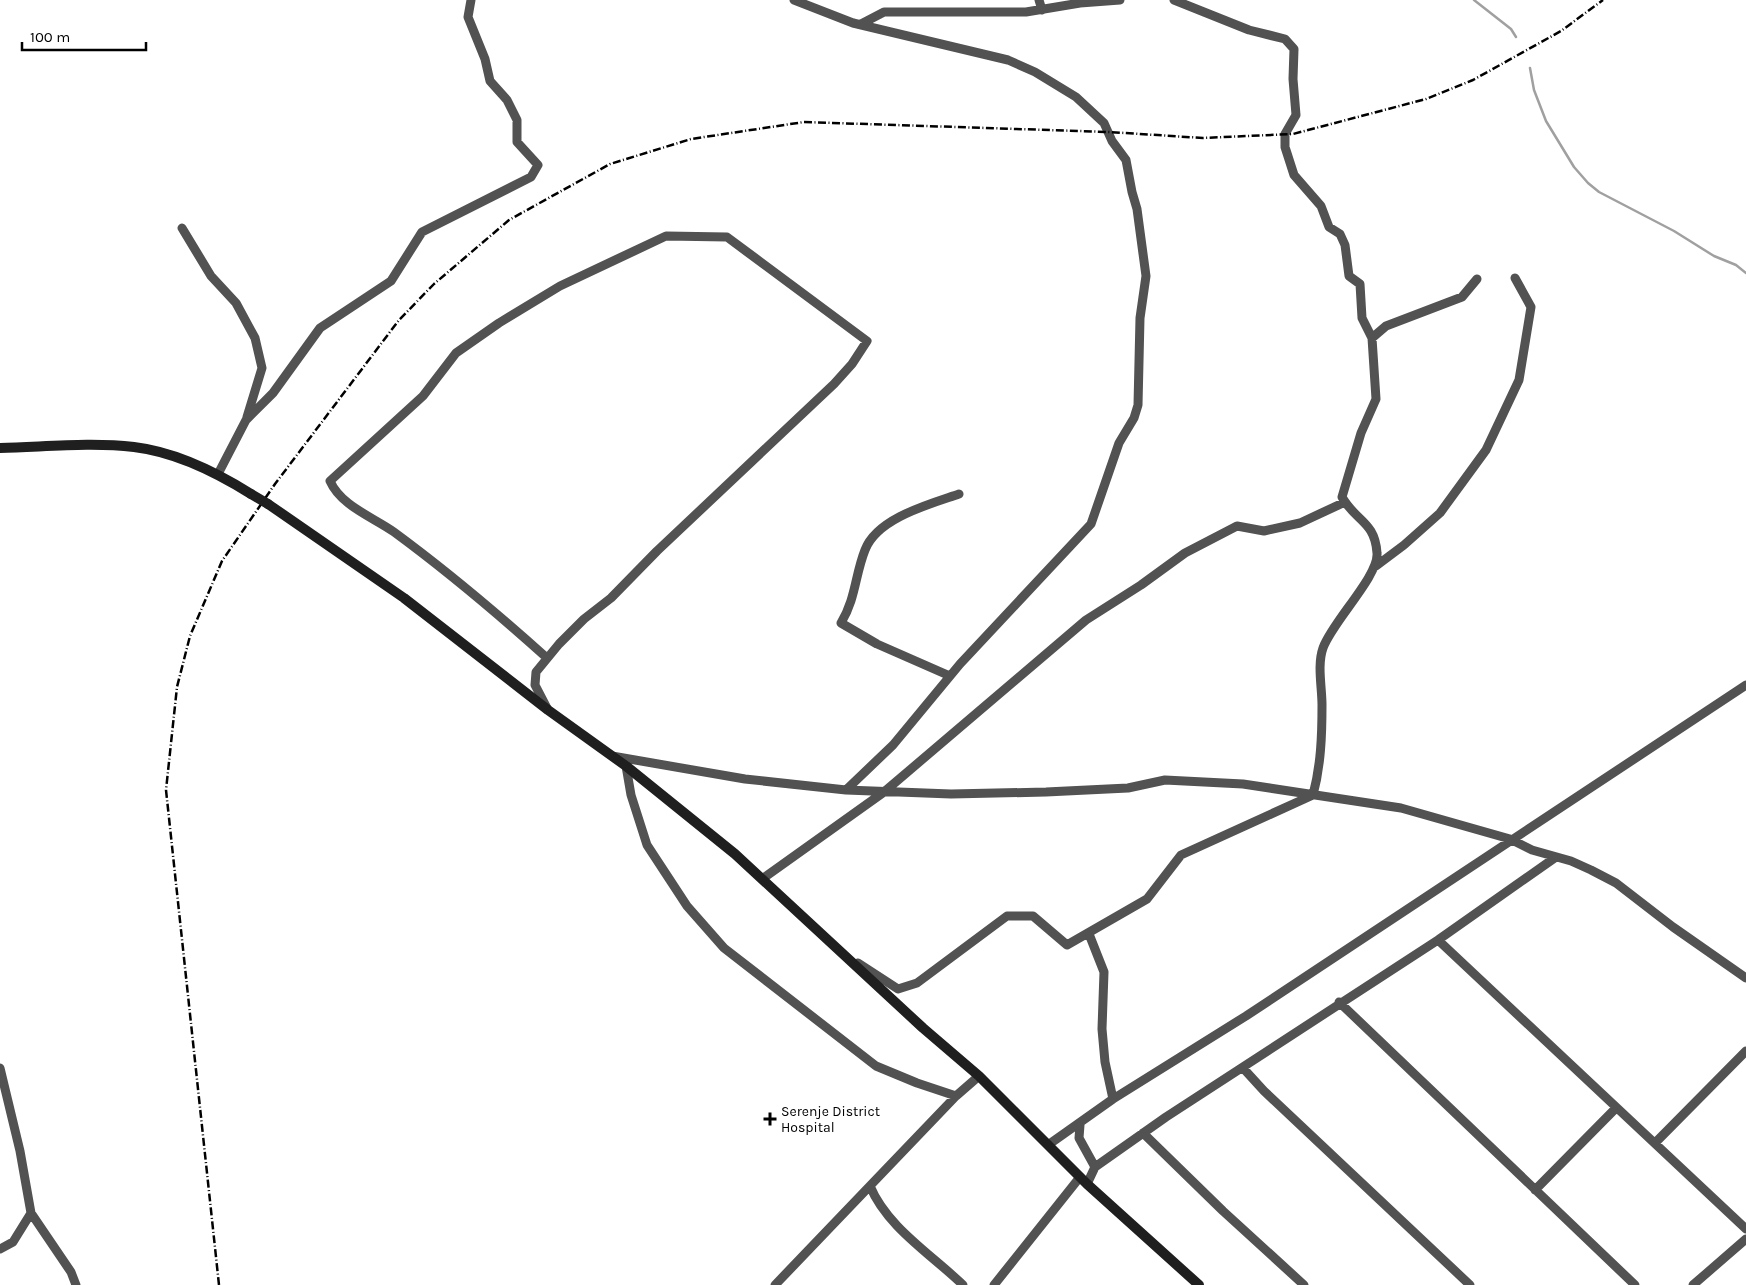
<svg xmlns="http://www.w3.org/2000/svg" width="1746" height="1285" viewBox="0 0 1746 1285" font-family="Karla,sans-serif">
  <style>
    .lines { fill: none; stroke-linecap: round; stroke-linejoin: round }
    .stream { stroke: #a0a0a0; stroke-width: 2.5 }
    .minor { stroke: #525252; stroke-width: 9 }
    .secondary { stroke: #1f1f1f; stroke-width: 10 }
    .rail { stroke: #000; stroke-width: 2.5; stroke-dasharray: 8 2.5 1 2.5; stroke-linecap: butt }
    .secondary-bridge { stroke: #1f1f1f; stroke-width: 10 }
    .poi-dot { fill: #000; stroke: #fff; stroke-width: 2 }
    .labels { text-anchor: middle; stroke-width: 5; stroke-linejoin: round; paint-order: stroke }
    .poi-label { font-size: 14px; fill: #000; stroke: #fff; text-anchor: start }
  </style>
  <rect width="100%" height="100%" fill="#fff"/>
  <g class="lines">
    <path class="stream" d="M 1474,0 L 1511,29 L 1516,37
      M 1530,68 L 1534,90 L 1546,121 L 1574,167 L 1588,183 L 1599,192 L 1674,231 L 1714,256 L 1736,265 L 1746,273"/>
    <path class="minor" d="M 794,0 L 853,23 L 1008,60 L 1035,72 L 1076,97 L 1104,123 L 1112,141 L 1126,160 L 1132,192 L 1137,209 L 1146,276 L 1140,318 L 1138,405 L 1134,418 L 1119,443 L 1091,524 L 960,664 L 893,745 L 846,790
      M 1039,0 L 1042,10
      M 1174,0 L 1249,30 L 1285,39 L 1294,49 L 1293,79 L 1296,115 L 1285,134 L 1285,147 L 1294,175 L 1321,206 L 1329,227 L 1340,234 L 1345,245 L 1349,276 L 1360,284 L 1362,318 L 1372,338
      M 861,24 L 884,12 L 1026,12 L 1080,3 L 1120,0
      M 182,228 L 211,276 L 236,303 L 255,338 L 262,368 L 247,417
      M 218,474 L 246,420 L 273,393 L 320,328 L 391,281 L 422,232 L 531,177 L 538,165 L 517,142 L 517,120 L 507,100 L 490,81 L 485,59 L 468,17 L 471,0
      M 1376,566 L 1404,545 L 1440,513 L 1486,450 L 1519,380 L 1531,307 L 1515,278
      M 547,658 C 498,614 447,571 394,532 C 373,517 341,506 330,481 L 423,396 L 456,353 L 499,323 L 560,286 L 666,236 L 727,237 L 867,341 L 852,364 L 834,384 L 657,551 L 611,598 L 584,619 L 559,644 L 536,672 L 535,685 L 548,710
      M 950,676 L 877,644 L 841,623 C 856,598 855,575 865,550 C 877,518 930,504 959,494
      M 612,756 L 745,779 L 846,790 L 951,794 L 1046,792 L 1128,788 L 1165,780 L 1243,784 L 1401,808 L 1510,839 L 1532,850 L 1571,861 L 1591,870 L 1616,883 L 1673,927 L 1746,978
      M 626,766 L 631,795 L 647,845 L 687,906 L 724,948 L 876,1066 L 917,1083 L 956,1096
      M 762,879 L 884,792 L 1086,620 L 1141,585 L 1185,553 L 1237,526 L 1264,531 L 1300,523 L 1345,502
      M 1089,934 L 1104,972 L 1102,1029 L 1105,1062 L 1113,1099
      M 1438,940 L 1746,1229
      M 858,963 L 898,989 L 917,983 L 1007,916 L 1033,916 L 1067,945 L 1147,899 L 1181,855 L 1313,795 C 1321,765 1322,735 1322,705 C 1322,687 1317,665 1323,648 C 1332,622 1379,576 1377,553 C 1375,521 1355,521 1342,497 L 1361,433 L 1376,399 L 1372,338 L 1386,326 L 1462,297 L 1477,279
      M 1339,1002 L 1635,1285
      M 0,1068 L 20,1151 L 31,1213 L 71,1272 L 76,1285
      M 1243,1068 L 1264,1091 L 1470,1285
      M 1080,1125 L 1079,1138 L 1095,1167
      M 1143,1133 L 1223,1211 L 1304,1285
      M 1655,1143 L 1746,1051
      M 1048,1145 L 1113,1099 L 1246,1016 L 1746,685
      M 1087,1184 L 1095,1167 L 1166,1117 L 1438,940 L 1556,857
      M 870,1186 C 887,1227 931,1254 963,1285
      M 1535,1190 L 1616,1108
      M 0,1249 L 13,1242 L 31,1213
      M 775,1285 L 956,1096 L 979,1076
      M 994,1285 L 1080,1177
      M 1693,1285 L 1746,1239"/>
    <path class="secondary" d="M 0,448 C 45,447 90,442 134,447 C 176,452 216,472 251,494
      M 268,504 L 404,598 L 548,710 L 626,766 L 735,854 L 923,1028 L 979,1076 L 1087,1184 L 1199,1285"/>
    <path class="rail" d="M 219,1285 L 166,790 L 177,687 L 190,636 L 222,561 L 275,484 L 399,320 L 434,284 L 509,220 L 610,164 L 691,139 L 804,122 L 1109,132 L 1203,138 L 1293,134 L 1426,99 L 1473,80 L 1561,31 L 1603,0"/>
    <path class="secondary-bridge" d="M 251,494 L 268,504"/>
  </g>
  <path class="poi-dot" d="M767.5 1111.5h5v5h5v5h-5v5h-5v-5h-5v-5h5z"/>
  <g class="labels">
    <g class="poi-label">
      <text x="781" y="1116">Serenje District<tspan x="781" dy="16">Hospital</tspan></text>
    </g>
  </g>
  <path d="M22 42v8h124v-8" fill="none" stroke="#000000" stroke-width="2.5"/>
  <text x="30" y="42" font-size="15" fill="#000000" stroke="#ffffff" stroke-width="4" paint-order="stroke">100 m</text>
</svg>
